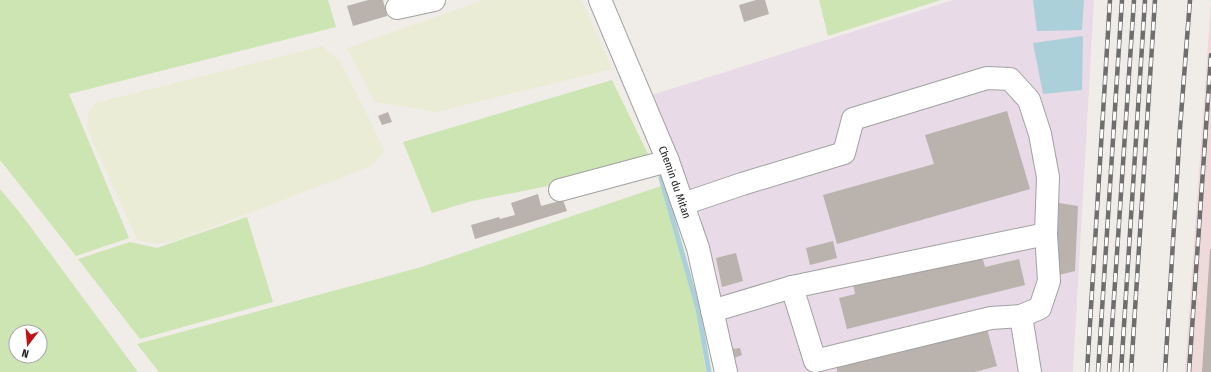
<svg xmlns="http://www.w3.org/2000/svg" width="1211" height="372" viewBox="0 0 1211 372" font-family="'Fira Sans Condensed',sans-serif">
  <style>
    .commercial { fill: #efd9d9 }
    .industrial { fill: #e8dae6 }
    .farmland { fill: #ebecd5 }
    .grass { fill: #cde5b3; fill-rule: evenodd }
    .water { fill: #acd0d9 }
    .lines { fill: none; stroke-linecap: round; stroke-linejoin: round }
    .stream { stroke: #acd0d9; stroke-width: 5 }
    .building { fill: #b9b2ad }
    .minor-casing { stroke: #a1a1a1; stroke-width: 24 }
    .minor { stroke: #fff; stroke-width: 22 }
    .rail-casing { stroke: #6e6e6e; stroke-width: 4.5 }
    .rail { stroke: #fff; stroke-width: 3; stroke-dasharray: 9; stroke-linecap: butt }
    .labels { text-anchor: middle; stroke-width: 3.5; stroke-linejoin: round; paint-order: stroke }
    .street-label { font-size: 11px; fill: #202020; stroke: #fff }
  </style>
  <rect width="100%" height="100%" fill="#f0ede8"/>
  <path class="commercial" d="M 1211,1 L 1211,372 L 1185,372 Z"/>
  <path class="industrial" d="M 953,0 L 1094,0 L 1073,372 L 733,372 L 700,213 L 652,95 Z"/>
  <path class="farmland" d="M 484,0 L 582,0 L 612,69 L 437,112 L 375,102 L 347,48 Z
    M 322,46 L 340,61 L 373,126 L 384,152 L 372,166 L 178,240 L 157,244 L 137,240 L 87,128 L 88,112 L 95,103 Z"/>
  <path class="grass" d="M 0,0 L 328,0 L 336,27 L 69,94 L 129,238 L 76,256 L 0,160 Z
    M 819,0 L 941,0 L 828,36 Z
    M 612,80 L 649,156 L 553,185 L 472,201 L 432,213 L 403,142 Z
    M 661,186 L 696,310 L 706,372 L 159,372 L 137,344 L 418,268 Z
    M 0,189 L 21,214 L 138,372 L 0,372 ZM 16,332 L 40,332 L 40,356 L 16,356 Z
    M 247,217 L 273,302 L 140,339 L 78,259 L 130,242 L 157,248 Z"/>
  <path class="water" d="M 1033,0 L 1084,0 L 1082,30 L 1037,31 Z
    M 1083,36 L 1082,90 L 1043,94 L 1033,43 Z"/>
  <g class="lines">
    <path class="stream" d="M 661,178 L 698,309 L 709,372"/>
  </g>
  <path class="building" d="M 368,0 L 383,0 L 387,16 L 353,26 L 347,6 Z
    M 756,0 L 765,0 L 769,14 L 744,22 L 739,5 Z
    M 1007,111 L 1030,189 L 837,244 L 823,195 L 934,164 L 925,135 Z
    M 388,112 L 392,122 L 382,125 L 378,116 Z
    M 538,194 L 541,206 L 563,200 L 567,211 L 475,239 L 471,225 L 499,217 L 500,219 L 515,215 L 511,203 Z
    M 1059,203 L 1078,206 L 1075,271 L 1055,276 Z
    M 833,241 L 837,258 L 810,265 L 806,248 Z
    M 1210,249 L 1211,249 L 1211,372 L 1202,372 Z
    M 981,252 L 985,267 L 1019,259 L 1025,285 L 847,329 L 839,298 L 855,294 L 853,283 Z
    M 736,253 L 743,281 L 722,287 L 716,258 Z
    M 986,325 L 997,366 L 975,372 L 837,372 L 837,366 Z
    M 740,348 L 742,355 L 734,358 L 732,349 Z"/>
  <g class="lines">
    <g class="minor-casing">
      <g id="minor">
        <path id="s1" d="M 600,0 L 668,161 L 698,248 L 726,372"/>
        <path d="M 397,8 L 434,0"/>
        <path d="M 560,190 L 668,161"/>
        <path d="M 683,204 L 742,184 L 844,153 L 853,119 L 987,78 L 1010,79 L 1029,100 L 1040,134 L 1048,177 L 1046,234 L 1049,281 L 1040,308 L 1021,316 L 991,318 L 815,361 L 792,287"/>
        <path d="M 712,311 L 792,287 L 1046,234"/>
        <path d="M 1021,316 L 1030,372"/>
      </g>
    </g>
    <use href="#minor" class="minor"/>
    <g class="rail-casing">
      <path id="rail" d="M 1087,372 L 1110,0
        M 1098,372 L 1122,0
        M 1109,372 L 1134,0
        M 1121,372 L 1145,0
        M 1131,372 L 1155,0
        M 1165,372 L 1180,128 L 1190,0
        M 1189,372 L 1211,55"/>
    </g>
    <use href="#rail" class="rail"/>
  </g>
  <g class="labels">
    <g class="street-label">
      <text dy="4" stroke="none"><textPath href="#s1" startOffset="197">Chemin du Mitan</textPath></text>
    </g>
  </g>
  <g transform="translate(28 344) rotate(196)"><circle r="19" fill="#ffffff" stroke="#a6a6a6"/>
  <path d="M0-3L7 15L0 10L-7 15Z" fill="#bd1419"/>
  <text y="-6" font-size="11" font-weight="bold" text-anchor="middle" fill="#202020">N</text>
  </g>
</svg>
